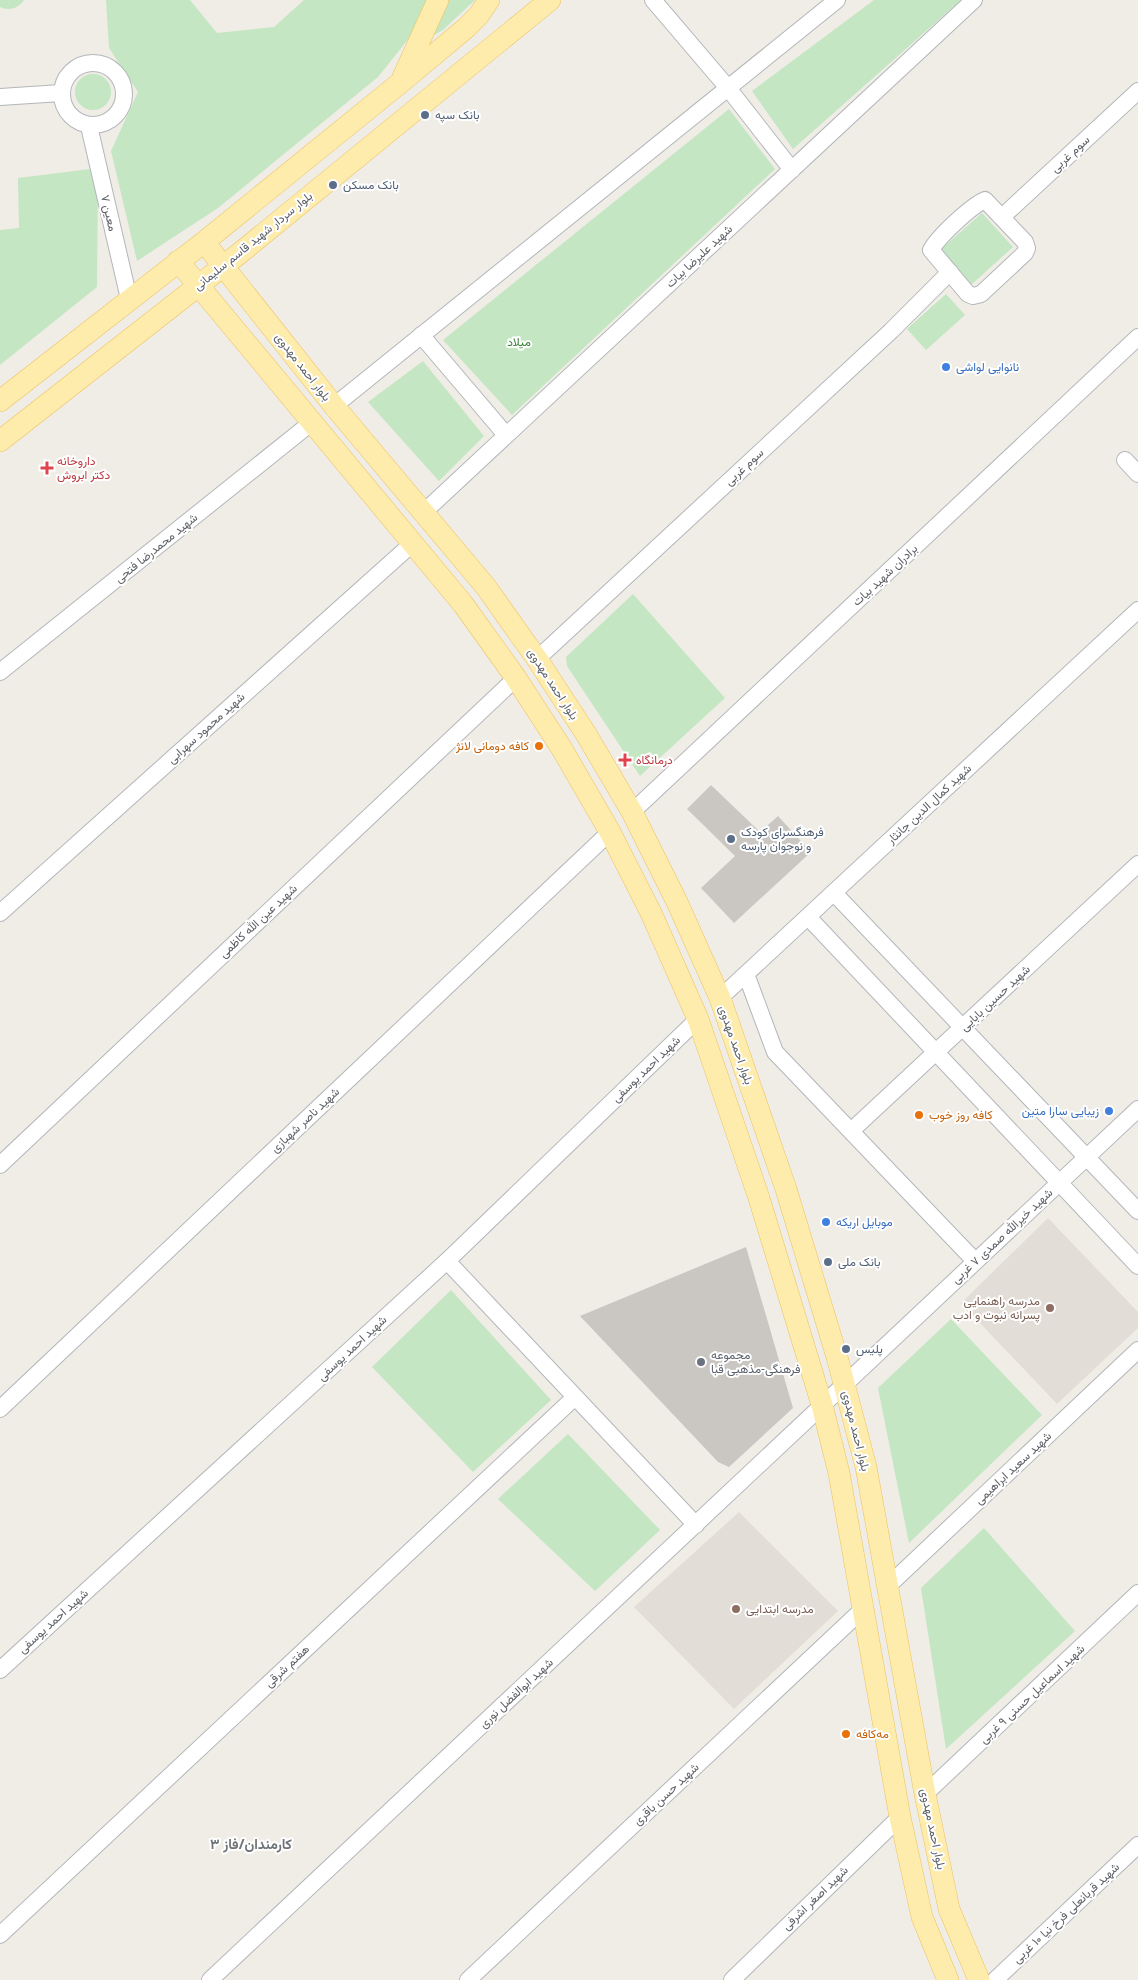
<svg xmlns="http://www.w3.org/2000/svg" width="1138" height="1980" viewBox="0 0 1138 1980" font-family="'Noto Sans',Vazirmatn,sans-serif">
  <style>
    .education { fill: #e2ded7 }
    .green { fill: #c4e6c3 }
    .building { fill: #cac7c3 }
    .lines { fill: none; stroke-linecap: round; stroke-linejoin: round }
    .minor-casing { stroke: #b3b6ba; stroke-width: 18 }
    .major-casing { stroke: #efc05f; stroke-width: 22 }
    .minor { stroke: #fff; stroke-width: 16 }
    .major { stroke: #feecac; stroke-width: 21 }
    .service-dot { fill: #5c6f8a; stroke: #fff; stroke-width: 2 }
    .shop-dot { fill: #3f7fe0; stroke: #fff; stroke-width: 2 }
    .health-dot { fill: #e0444e; stroke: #fff; stroke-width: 2 }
    .food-dot { fill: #e8710a; stroke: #fff; stroke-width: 2 }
    .education-dot { fill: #8d6e63; stroke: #fff; stroke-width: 2 }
    .worship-dot { fill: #6b7280; stroke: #fff; stroke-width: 2 }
    .labels { text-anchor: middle; stroke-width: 4; stroke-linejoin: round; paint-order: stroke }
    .service-label { font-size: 12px; fill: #4e5e75; stroke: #fff; text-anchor: start }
    .street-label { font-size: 12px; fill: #5d6166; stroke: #fff }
    .park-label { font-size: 12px; fill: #368436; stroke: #fff }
    .shop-label { font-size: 12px; fill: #366cbe; stroke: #fff; text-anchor: start }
    .health-label { font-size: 12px; fill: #be3a42; stroke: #fff; text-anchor: start }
    .food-label { font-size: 12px; fill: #c56008; stroke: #fff; text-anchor: start }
    .education-label { font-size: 12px; fill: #785e54; stroke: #fff; text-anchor: end }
    .worship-label { font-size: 12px; fill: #5b616d; stroke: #fff; text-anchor: start }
    .neighbourhood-label { font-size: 14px; font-weight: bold; fill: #6e7378; stroke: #fff }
  </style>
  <rect width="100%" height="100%" fill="#efede6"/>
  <path class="education" d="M 1048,1218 L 1138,1312 L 1138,1328 L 1057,1404 L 961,1303 Z
    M 739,1512 L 838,1611 L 734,1709 L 634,1607 Z"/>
  <path class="green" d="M 0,0 L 24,0 C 18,9 9,11 0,7 Z
    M 106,0 L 190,0 L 217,33 L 274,27 L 304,0 L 431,0 L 414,32 L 378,77 L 218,208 L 137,261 L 111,151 L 138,92 L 109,48 Z
    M 443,0 L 475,0 L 443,30 L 418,44 Z
    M 874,0 L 961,0 L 793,149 L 752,91 Z
    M75 92a18 18 0 1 1 36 0a18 18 0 1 1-36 0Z
    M 729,109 L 775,169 L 512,415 L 443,340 Z
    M 98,168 L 97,287 L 0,365 L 0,230 L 19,228 L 18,178 Z
    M 982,213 L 1013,247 L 971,285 L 940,250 Z
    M 946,294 L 965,315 L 926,350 L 907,329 Z
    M 423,361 L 484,436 L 439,481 L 368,402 Z
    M 633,594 L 725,698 L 640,776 L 567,666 L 566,657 Z
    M 451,1290 L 551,1400 L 473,1472 L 372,1367 Z
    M 951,1319 L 1042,1415 L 909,1543 L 878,1388 Z
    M 568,1434 L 660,1530 L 595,1591 L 498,1499 Z
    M 984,1528 L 1075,1631 L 946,1749 L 921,1588 Z"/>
  <path class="building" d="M 711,785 L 760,832 L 778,816 L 811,852 L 734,923 L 701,888 L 735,856 L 687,809 Z
    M 746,1247 L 793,1408 L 729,1467 L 718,1462 L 580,1316 Z"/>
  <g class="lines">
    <g class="minor-casing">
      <path id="minor" d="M 653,0 L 728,88 L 792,170
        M62 94a31 31 0 1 1 62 0a31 31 0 1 1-62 0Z
        M 0,97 L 61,93
        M 89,126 L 129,299
        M 985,200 L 1025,242 L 1027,248 L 1025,253 L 981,294 L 973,296 L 968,294 L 931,250 C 938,237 971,206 985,200 Z
        M 1002,217 L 1138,91
        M 421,335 L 506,435
        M 334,406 L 837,0
        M 1125,460 L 1138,474
        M 424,512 L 974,0
        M 537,659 L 891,331 L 950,272
        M 0,672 L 311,423
        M 632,812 L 1138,337
        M 834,893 L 1138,1211
        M 0,913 L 413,543
        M 808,917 L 1138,1266
        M 746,974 L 775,1052 L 975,1261
        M 720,998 L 1138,610
        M 851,1131 L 1138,864
        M 0,1165 L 516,678
        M 447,1261 L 696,1525
        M 0,1409 L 610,832
        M 888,1586 L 1138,1350
        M 0,1670 L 447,1261 L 698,1019
        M 925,1794 L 1138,1593
        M 0,1935 L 575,1397
        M 210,1980 L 1138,1109
        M 468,1980 L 863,1609
        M 732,1980 L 900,1817
        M 995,1980 L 1138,1845"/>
    </g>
    <g class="major-casing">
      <path id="major" d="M 403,77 L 438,0
        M 204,242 L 334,406 L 486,587 L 537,659 L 586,734 L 632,812 L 677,902 L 720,998 L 786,1189 L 837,1357 L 866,1467 L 925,1794 L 949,1909 L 979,1980
        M 178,261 L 463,604 L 516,678 L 562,749 L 610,832 L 652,915 L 698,1019 L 759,1198 L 822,1405 L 839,1473 L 900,1817 L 922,1917 L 948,1980
        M 0,401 L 204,242 L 400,83 L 466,28 L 479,15 L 489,0
        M 0,441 L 240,253 L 550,0"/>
    </g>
    <use href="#minor" class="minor"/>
    <use href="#major" class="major"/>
  </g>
  <g class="service-dot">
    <circle cx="425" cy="115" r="5"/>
    <circle cx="333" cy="185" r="5"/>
    <circle cx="731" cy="839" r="5"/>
    <circle cx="828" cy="1262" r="5"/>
    <circle cx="846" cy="1349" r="5"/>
  </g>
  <g class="shop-dot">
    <circle cx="946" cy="367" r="5"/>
    <circle cx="1109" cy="1111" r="5"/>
    <circle cx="826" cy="1222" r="5"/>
  </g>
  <g class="health-dot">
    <path d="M44.5 460.5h5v5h5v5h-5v5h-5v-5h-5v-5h5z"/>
    <path d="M622.5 752.5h5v5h5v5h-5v5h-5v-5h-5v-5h5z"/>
  </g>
  <g class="food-dot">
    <circle cx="539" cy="746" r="5"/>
    <circle cx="919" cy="1115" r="5"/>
    <circle cx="846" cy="1734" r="5"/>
  </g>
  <g class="education-dot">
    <circle cx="1050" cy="1308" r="5"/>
    <circle cx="736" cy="1609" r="5"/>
  </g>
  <circle class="worship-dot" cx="701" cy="1362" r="5"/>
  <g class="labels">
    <g class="service-label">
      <text x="435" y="119">بانک سپه</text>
      <text x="343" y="189">بانک مسکن</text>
      <text x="741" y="836">فرهنگسرای کودک<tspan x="741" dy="14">و نوجوان پارسه</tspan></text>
      <text x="838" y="1266">بانک ملی</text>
      <text x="856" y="1353">پلیس</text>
    </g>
    <g class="street-label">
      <text transform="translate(1070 154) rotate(-43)" y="4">سوم غربی</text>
      <text transform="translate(109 213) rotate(77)" y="4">معین ۷</text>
      <text transform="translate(253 241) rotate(-39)" y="4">بلوار سردار شهید قاسم سلیمانی</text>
      <text transform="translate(699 256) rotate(-43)" y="4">شهید علیرضا بیات</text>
      <text transform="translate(303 367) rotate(52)" y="4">بلوار احمد مهدوی</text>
      <text transform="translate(744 467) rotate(-43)" y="4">سوم غربی</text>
      <text transform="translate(156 548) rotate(-39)" y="4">شهید محمدرضا فتحی</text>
      <text transform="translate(885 575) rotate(-43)" y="4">برادران شهید بیات</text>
      <text transform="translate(553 684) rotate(57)" y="4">بلوار احمد مهدوی</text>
      <text transform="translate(206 728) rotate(-42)" y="4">شهید محمود سهرابی</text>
      <text transform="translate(929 804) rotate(-43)" y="4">شهید کمال الدین جانثار</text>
      <text transform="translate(258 921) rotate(-43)" y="4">شهید عین الله کاظمی</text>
      <text transform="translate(995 998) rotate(-43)" y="4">شهید حسین بابایی</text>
      <text transform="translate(736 1045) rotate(71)" y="4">بلوار احمد مهدوی</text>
      <text transform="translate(646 1069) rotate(-44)" y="4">شهید احمد یوسفی</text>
      <text transform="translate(305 1120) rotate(-43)" y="4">شهید ناصر شهبازی</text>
      <text transform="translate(1002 1236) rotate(-43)" y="4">شهید خیرالله صمدی ۷ غربی</text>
      <text transform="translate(352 1348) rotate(-43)" y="4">شهید احمد یوسفی</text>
      <text transform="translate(856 1431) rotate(76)" y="4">بلوار احمد مهدوی</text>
      <text transform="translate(1013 1468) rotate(-43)" y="4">شهید سعید ابراهیمی</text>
      <text transform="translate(53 1621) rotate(-42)" y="4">شهید احمد یوسفی</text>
      <text transform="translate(287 1666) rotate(-43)" y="4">هفتم شرقی</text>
      <text transform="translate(516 1693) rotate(-43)" y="4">شهید ابوالفضل نوری</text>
      <text transform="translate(1032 1694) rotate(-43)" y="4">شهید اسماعیل حسنی ۹ غربی</text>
      <text transform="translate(666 1794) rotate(-43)" y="4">شهید حسن باقری</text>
      <text transform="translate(933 1829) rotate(78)" y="4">بلوار احمد مهدوی</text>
      <text transform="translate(815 1898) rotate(-44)" y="4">شهید اصغر اشرفی</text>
      <text transform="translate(1066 1913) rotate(-43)" y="4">شهید قربانعلی فرخ نیا ۱۰ غربی</text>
    </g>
    <g class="park-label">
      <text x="519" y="346">میلاد</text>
    </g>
    <g class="shop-label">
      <text x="956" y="371">نانوایی لواشی</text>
      <text x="1099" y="1115" text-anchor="end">زیبایی سارا متین</text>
      <text x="836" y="1226">موبایل اریکه</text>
    </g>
    <g class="health-label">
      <text x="57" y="465">داروخانه<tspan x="57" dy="14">دکتر ابروش</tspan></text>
      <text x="636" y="764">درمانگاه</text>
    </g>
    <g class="food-label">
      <text x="529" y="750" text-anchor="end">کافه دومانی لانژ</text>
      <text x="929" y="1119">کافه روز خوب</text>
      <text x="856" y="1738">مه‌کافه</text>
    </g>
    <g class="education-label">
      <text x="1040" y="1305">مدرسه راهنمایی<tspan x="1040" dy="14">پسرانه نبوت و ادب</tspan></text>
      <text x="746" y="1613" text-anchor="start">مدرسه ابتدایی</text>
    </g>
    <g class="worship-label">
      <text x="711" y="1359">مجموعه<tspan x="711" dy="14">فرهنگی-مذهبی قبا</tspan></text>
    </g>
    <g class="neighbourhood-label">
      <text x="251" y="1849">کارمندان/فاز ۳</text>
    </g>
  </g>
</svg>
